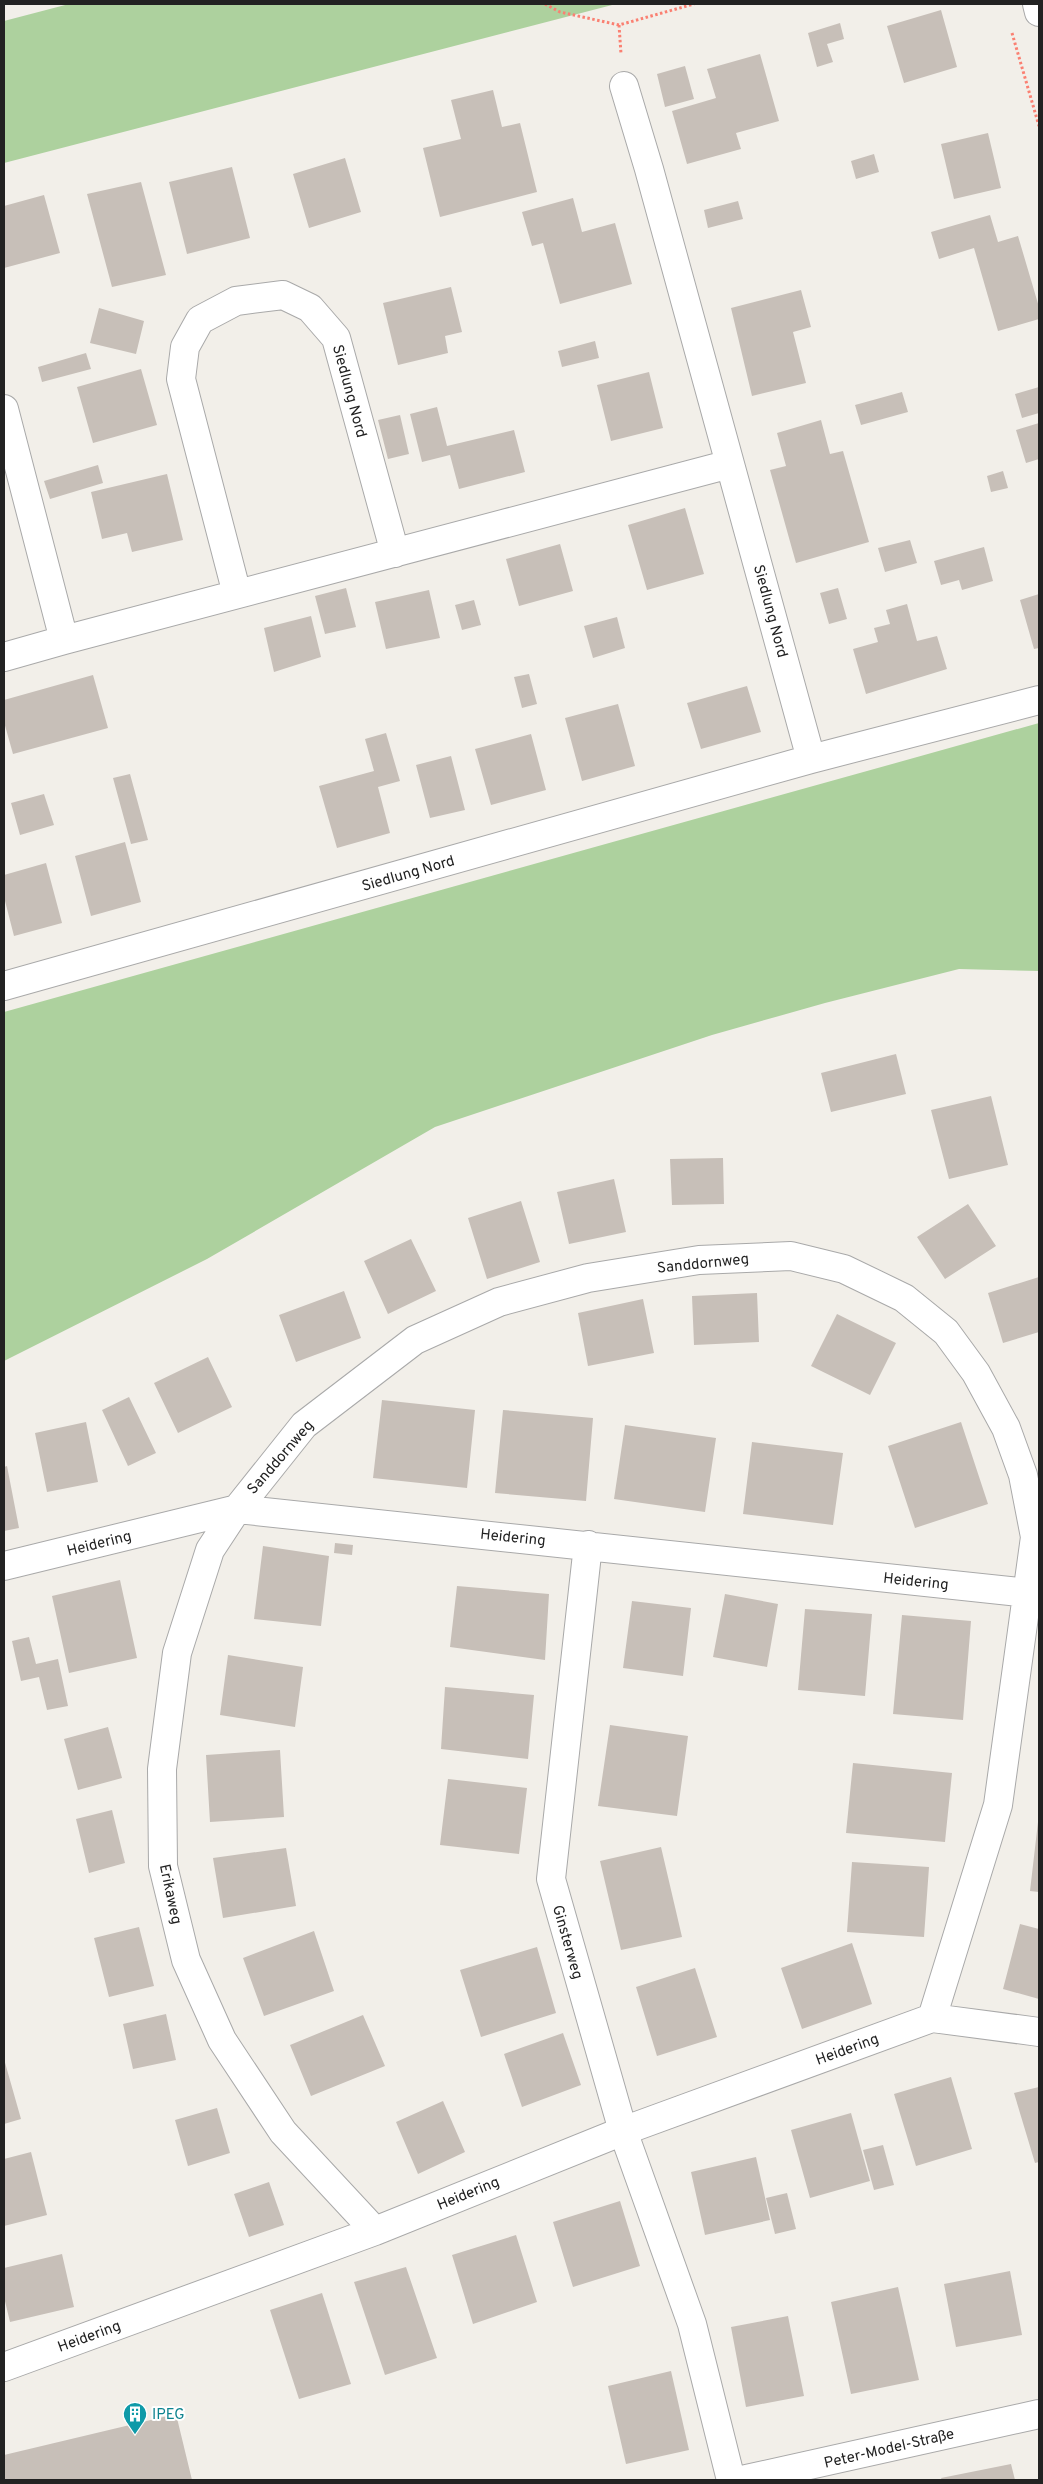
<svg xmlns="http://www.w3.org/2000/svg" width="1043" height="2484" viewBox="0 0 1043 2484" font-family="Overpass,sans-serif">
  <style>
    .forest { fill: #add19e }
    .building { fill: #c7bfb8 }
    .lines { fill: none; stroke-linecap: round; stroke-linejoin: round }
    .minor-casing { stroke: #a9a9a9; stroke-width: 30 }
    .path { stroke: #fa8072; stroke-width: 3; stroke-dasharray: 2.5 2.5; stroke-linecap: butt }
    .minor { stroke: #fff; stroke-width: 28 }
    .labels { text-anchor: middle; stroke-width: 4; stroke-linejoin: round; paint-order: stroke }
    .street-label { font-size: 15px; fill: #222; stroke: #fff }
    .culture-label { font-size: 15px; fill: #0d838f; stroke: #fff; text-anchor: start }
  </style>
  <rect width="100%" height="100%" fill="#f2efe9"/>
  <path class="forest" d="M 69,4 L 616,4 L 4,163 L 4,21 Z
    M 1039,723 L 1039,971 L 959,969 L 825,1003 L 712,1035 L 435,1127 L 207,1259 L 4,1361 L 4,1012 Z"/>
  <path class="building" d="M 941,10 L 957,67 L 904,83 L 887,26 Z
    M 840,23 L 844,39 L 827,44 L 833,62 L 817,67 L 808,33 Z
    M 760,54 L 779,121 L 736,133 L 741,149 L 687,164 L 672,111 L 716,98 L 707,69 Z
    M 685,66 L 694,99 L 665,107 L 657,74 Z
    M 493,90 L 502,127 L 520,123 L 537,192 L 440,217 L 423,148 L 461,139 L 451,100 Z
    M 988,133 L 1001,188 L 954,199 L 941,144 Z
    M 874,154 L 879,172 L 856,179 L 851,161 Z
    M 345,158 L 361,212 L 309,228 L 293,174 Z
    M 232,167 L 250,238 L 187,254 L 169,182 Z
    M 141,182 L 166,275 L 112,287 L 87,194 Z
    M 44,195 L 60,253 L 4,268 L 4,206 Z
    M 573,198 L 582,232 L 615,223 L 632,284 L 560,304 L 543,243 L 532,246 L 522,212 Z
    M 738,201 L 743,219 L 708,228 L 704,210 Z
    M 990,215 L 998,242 L 1018,236 L 1039,307 L 1039,319 L 998,331 L 974,248 L 939,259 L 931,232 Z
    M 451,287 L 462,332 L 445,336 L 448,353 L 398,365 L 383,303 Z
    M 801,290 L 811,327 L 793,332 L 806,383 L 752,396 L 731,308 Z
    M 99,308 L 144,321 L 136,354 L 90,343 Z
    M 595,341 L 599,358 L 562,367 L 558,351 Z
    M 86,353 L 91,369 L 42,382 L 38,367 Z
    M 141,369 L 157,425 L 93,443 L 77,387 Z
    M 649,372 L 663,428 L 611,441 L 597,385 Z
    M 1039,387 L 1039,413 L 1022,418 L 1015,394 Z
    M 902,392 L 908,412 L 861,425 L 855,405 Z
    M 437,407 L 447,446 L 514,430 L 525,472 L 459,489 L 450,455 L 422,462 L 410,414 Z
    M 400,415 L 409,454 L 388,459 L 378,420 Z
    M 821,420 L 830,454 L 843,451 L 869,542 L 796,563 L 770,470 L 786,466 L 777,433 Z
    M 1039,423 L 1039,459 L 1026,463 L 1016,430 Z
    M 98,465 L 103,483 L 50,499 L 44,481 Z
    M 1003,471 L 1008,488 L 991,492 L 987,476 Z
    M 167,474 L 183,540 L 132,552 L 127,533 L 102,539 L 91,492 Z
    M 685,508 L 704,574 L 647,590 L 628,525 Z
    M 910,540 L 917,563 L 885,572 L 878,548 Z
    M 560,544 L 573,591 L 519,606 L 506,559 Z
    M 984,547 L 993,581 L 962,590 L 959,580 L 941,585 L 934,561 Z
    M 346,588 L 356,627 L 325,634 L 315,596 Z
    M 838,588 L 847,619 L 829,624 L 820,593 Z
    M 429,590 L 440,638 L 386,649 L 375,602 Z
    M 1039,594 L 1039,648 L 1034,649 L 1020,600 Z
    M 474,600 L 481,625 L 462,630 L 455,605 Z
    M 907,604 L 917,641 L 937,636 L 947,669 L 866,694 L 853,649 L 878,642 L 874,628 L 890,624 L 886,610 Z
    M 311,616 L 321,657 L 274,672 L 264,628 Z
    M 617,617 L 625,648 L 593,658 L 584,626 Z
    M 529,674 L 537,704 L 522,708 L 514,677 Z
    M 93,675 L 108,728 L 13,754 L 4,722 L 4,700 Z
    M 747,686 L 761,732 L 701,749 L 687,703 Z
    M 618,704 L 635,766 L 582,781 L 565,718 Z
    M 386,733 L 400,781 L 378,787 L 390,833 L 337,848 L 319,786 L 374,771 L 365,739 Z
    M 531,734 L 546,790 L 491,805 L 475,749 Z
    M 451,756 L 465,810 L 430,818 L 416,765 Z
    M 130,774 L 148,840 L 131,844 L 113,778 Z
    M 44,794 L 54,825 L 20,835 L 11,803 Z
    M 125,842 L 141,902 L 91,916 L 75,856 Z
    M 46,863 L 62,923 L 14,936 L 4,897 L 4,875 Z
    M 896,1054 L 906,1094 L 831,1112 L 821,1073 Z
    M 991,1096 L 1008,1165 L 949,1179 L 931,1110 Z
    M 723,1158 L 724,1204 L 672,1205 L 670,1159 Z
    M 614,1179 L 626,1232 L 569,1244 L 557,1192 Z
    M 521,1201 L 540,1262 L 487,1279 L 468,1218 Z
    M 968,1204 L 996,1246 L 945,1279 L 917,1237 Z
    M 411,1239 L 436,1291 L 388,1314 L 364,1261 Z
    M 1039,1277 L 1039,1332 L 1003,1343 L 988,1293 Z
    M 344,1291 L 361,1338 L 296,1362 L 279,1315 Z
    M 757,1293 L 759,1342 L 694,1345 L 692,1296 Z
    M 643,1299 L 654,1353 L 588,1366 L 578,1313 Z
    M 837,1314 L 896,1343 L 870,1395 L 811,1366 Z
    M 208,1357 L 232,1407 L 178,1433 L 154,1383 Z
    M 129,1397 L 156,1453 L 128,1466 L 102,1410 Z
    M 382,1400 L 475,1410 L 467,1488 L 373,1478 Z
    M 503,1410 L 593,1418 L 586,1501 L 495,1493 Z
    M 86,1422 L 98,1482 L 47,1492 L 35,1433 Z
    M 961,1422 L 988,1504 L 915,1528 L 888,1446 Z
    M 625,1425 L 716,1438 L 705,1512 L 614,1499 Z
    M 752,1442 L 843,1453 L 833,1525 L 743,1514 Z
    M 7,1466 L 19,1528 L 4,1531 L 4,1467 Z
    M 335,1543 L 353,1545 L 352,1555 L 334,1553 Z
    M 263,1546 L 329,1556 L 321,1626 L 254,1619 Z
    M 120,1580 L 137,1658 L 69,1673 L 52,1596 Z
    M 457,1586 L 549,1594 L 545,1660 L 450,1647 Z
    M 725,1594 L 778,1604 L 767,1667 L 713,1657 Z
    M 632,1601 L 691,1608 L 683,1676 L 623,1668 Z
    M 805,1609 L 872,1614 L 865,1696 L 798,1690 Z
    M 902,1615 L 971,1621 L 963,1720 L 893,1714 Z
    M 29,1637 L 36,1664 L 58,1659 L 68,1706 L 47,1710 L 39,1677 L 21,1681 L 12,1641 Z
    M 228,1655 L 303,1667 L 295,1727 L 220,1715 Z
    M 445,1687 L 534,1695 L 528,1759 L 441,1749 Z
    M 610,1725 L 688,1736 L 677,1816 L 598,1806 Z
    M 108,1727 L 122,1778 L 78,1790 L 64,1739 Z
    M 280,1750 L 284,1817 L 210,1822 L 206,1755 Z
    M 853,1763 L 952,1773 L 945,1842 L 846,1833 Z
    M 448,1779 L 527,1788 L 519,1854 L 440,1845 Z
    M 112,1810 L 125,1863 L 89,1873 L 76,1819 Z
    M 1038,1822 L 1039,1822 L 1039,1892 L 1030,1891 Z
    M 661,1847 L 682,1937 L 621,1950 L 600,1861 Z
    M 286,1848 L 296,1906 L 223,1918 L 213,1858 Z
    M 852,1862 L 929,1867 L 924,1937 L 847,1932 Z
    M 1020,1924 L 1039,1929 L 1039,1999 L 1003,1989 Z
    M 139,1927 L 154,1986 L 109,1997 L 94,1938 Z
    M 314,1931 L 334,1991 L 264,2016 L 243,1958 Z
    M 852,1943 L 872,2004 L 802,2029 L 781,1968 Z
    M 537,1947 L 556,2013 L 481,2037 L 460,1970 Z
    M 695,1968 L 717,2037 L 657,2056 L 636,1987 Z
    M 166,2014 L 176,2060 L 133,2069 L 123,2024 Z
    M 363,2015 L 385,2066 L 311,2096 L 290,2045 Z
    M 563,2033 L 581,2085 L 522,2107 L 504,2054 Z
    M 4,2059 L 21,2119 L 4,2124 Z
    M 951,2077 L 972,2149 L 916,2166 L 894,2094 Z
    M 1039,2087 L 1039,2162 L 1035,2163 L 1014,2093 Z
    M 443,2101 L 465,2152 L 418,2174 L 396,2122 Z
    M 217,2108 L 230,2153 L 188,2166 L 175,2120 Z
    M 851,2113 L 870,2181 L 810,2198 L 791,2130 Z
    M 883,2145 L 894,2185 L 874,2190 L 863,2150 Z
    M 31,2152 L 47,2215 L 4,2226 L 4,2159 Z
    M 756,2157 L 770,2220 L 705,2235 L 691,2172 Z
    M 269,2182 L 284,2225 L 249,2237 L 234,2194 Z
    M 787,2193 L 796,2229 L 775,2234 L 766,2198 Z
    M 620,2201 L 640,2266 L 573,2287 L 553,2222 Z
    M 516,2235 L 537,2302 L 473,2324 L 452,2255 Z
    M 62,2254 L 74,2307 L 10,2322 L 4,2297 L 4,2268 Z
    M 406,2267 L 437,2358 L 385,2375 L 354,2282 Z
    M 1010,2271 L 1022,2335 L 956,2347 L 944,2284 Z
    M 898,2287 L 919,2380 L 851,2394 L 831,2302 Z
    M 322,2293 L 351,2384 L 299,2399 L 270,2310 Z
    M 788,2316 L 804,2396 L 746,2407 L 731,2327 Z
    M 671,2371 L 689,2450 L 626,2464 L 608,2386 Z
    M 176,2414 L 192,2480 L 4,2480 L 4,2455 Z
    M 1011,2464 L 1015,2480 L 942,2480 L 941,2478 Z"/>
  <g class="lines">
    <g class="minor-casing">
      <path id="minor" d="M 1037,4 L 1039,12
        M 624,86 L 649,169 L 811,759
        M 4,409 L 64,640
        M 237,594 L 181,379 L 185,347 L 200,320 L 236,301 L 283,295 L 310,308 L 336,338 L 395,553
        M 4,657 L 64,640 L 730,464
        M 4,986 L 811,759 L 1039,700
        M 588,1545 L 551,1879 L 623,2131 L 692,2324 L 731,2480
        M 4,1566 L 237,1509 L 1028,1593 L 1039,1590
        M 375,2231 L 283,2132 L 222,2040 L 186,1960 L 163,1866 L 162,1769 L 177,1653 L 210,1550 L 237,1509 L 304,1425 L 415,1340 L 499,1302 L 588,1278 L 699,1260 L 791,1256 L 844,1269 L 904,1298 L 946,1332 L 976,1373 L 1006,1428 L 1023,1475 L 1035,1537 L 998,1805 L 932,2018
        M 4,2367 L 375,2231 L 623,2131 L 932,2018 L 1039,2032
        M 742,2480 L 1039,2414"/>
    </g>
    <path class="path" d="M 545,4 L 560,12 L 619,25 L 694,4
      M 619,25 L 621,54
      M 1012,33 L 1039,126"/>
    <use href="#minor" class="minor"/>
  </g>
  <defs>
    <g id="building-pin" transform="scale(1.25)"><path d="M0 17L-7.5 6A9.5 9.5 0 1 1 7.5 6Z" fill="#0f9aa8" stroke="#fff"/><path d="M-4-6H4V6H1V3H-1V6H-4ZM-2.5-4.3h1.7v1.8h-1.7ZM.8-4.3h1.7v1.8H.8ZM-2.5-1h1.7V.8h-1.7ZM.8-1h1.7V.8H.8Z" fill="#fff"/></g>
  </defs>
  <g fill-rule="evenodd">
    <use href="#building-pin" x="135" y="2414"/>
  </g>
  <g class="labels">
    <g class="street-label">
      <text transform="translate(350 391) rotate(75)" y="5">Siedlung Nord</text>
      <text transform="translate(771 611) rotate(75)" y="5">Siedlung Nord</text>
      <text transform="translate(408 873) rotate(-16)" y="5">Siedlung Nord</text>
      <text transform="translate(703 1263) rotate(-6)" y="5">Sanddornweg</text>
      <text transform="translate(280 1457) rotate(-49)" y="5">Sanddornweg</text>
      <text transform="translate(513 1537) rotate(6)" y="5">Heidering</text>
      <text transform="translate(99 1543) rotate(-14)" y="5">Heidering</text>
      <text transform="translate(916 1581) rotate(6)" y="5">Heidering</text>
      <text transform="translate(171 1894) rotate(78)" y="5">Erikaweg</text>
      <text transform="translate(568 1942) rotate(74)" y="5">Ginsterweg</text>
      <text transform="translate(847 2049) rotate(-20)" y="5">Heidering</text>
      <text transform="translate(468 2193) rotate(-22)" y="5">Heidering</text>
      <text transform="translate(89 2336) rotate(-20)" y="5">Heidering</text>
      <text transform="translate(889 2448) rotate(-13)" y="5">Peter-Model-Straße</text>
    </g>
    <g class="culture-label">
      <text x="152" y="2419">IPEG</text>
    </g>
  </g>
  <rect width="1043" height="2484" fill="none" stroke="#222222" stroke-width="10"/>
</svg>
